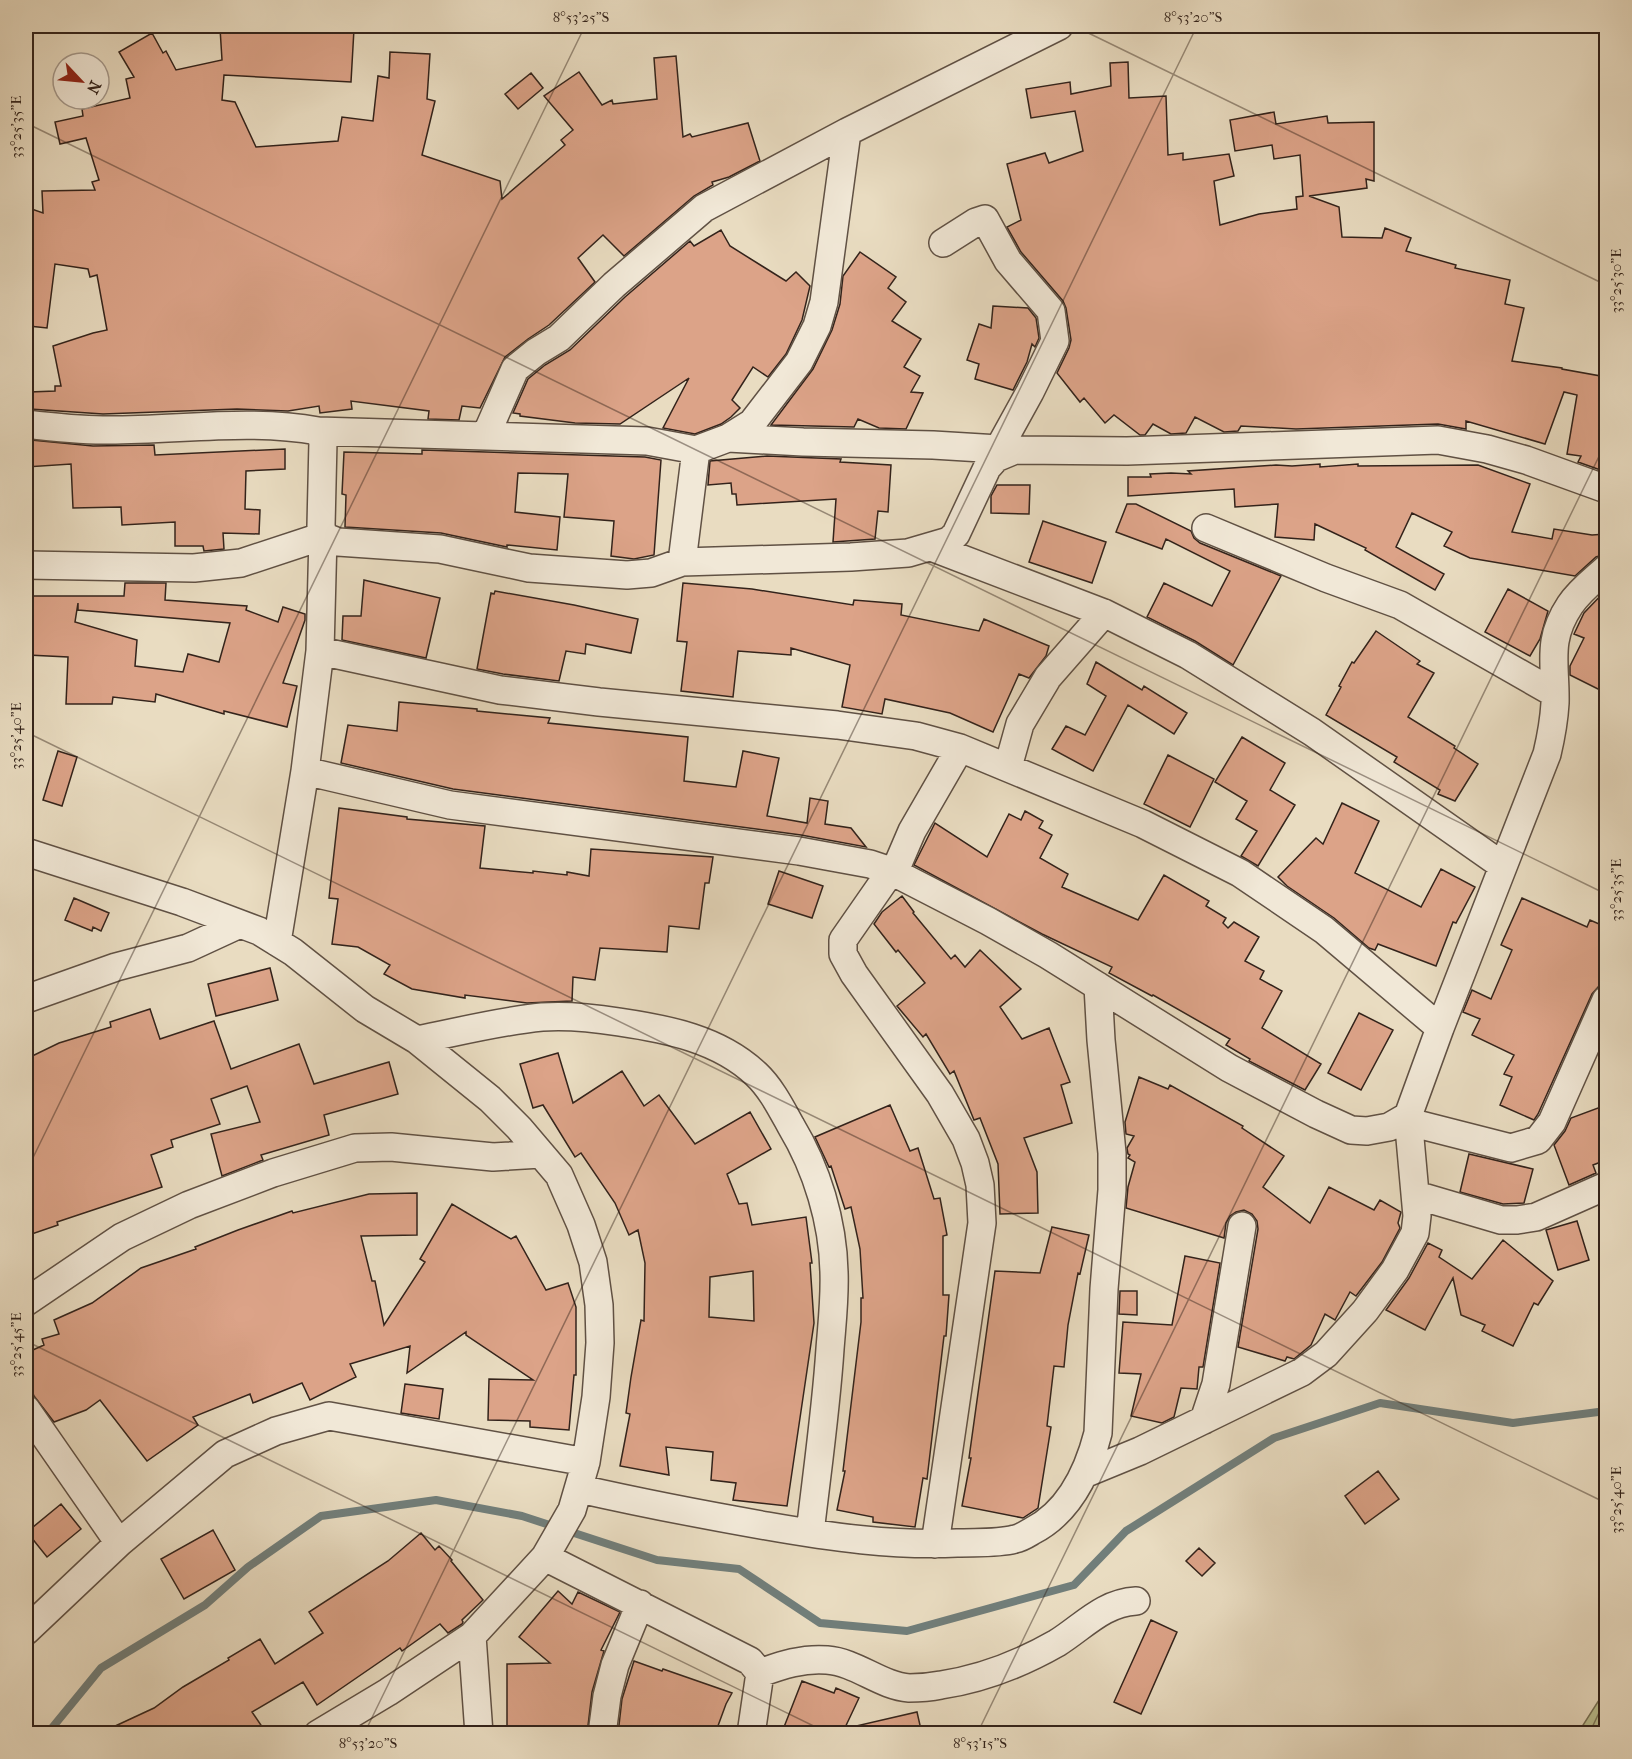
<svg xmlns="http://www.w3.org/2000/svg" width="1632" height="1759" viewBox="0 0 1632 1759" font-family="'IM FELL French Canon',serif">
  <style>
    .green { fill: #bbbf90; stroke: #777156; stroke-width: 1.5 }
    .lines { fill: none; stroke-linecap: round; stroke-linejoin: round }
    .stream { stroke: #717e7a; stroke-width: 8 }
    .building { fill: #dca388; stroke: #33231b; stroke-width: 1.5; fill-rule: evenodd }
    .minor-casing { stroke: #605144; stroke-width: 30 }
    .minor { stroke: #f1e8d7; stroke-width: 27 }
    .ticks { fill: none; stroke: #33231b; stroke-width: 1.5; stroke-opacity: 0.45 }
    .neatline { fill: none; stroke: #33231b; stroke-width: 2 }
    .ticks-label { font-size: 15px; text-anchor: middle; fill: #33231b }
  </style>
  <rect width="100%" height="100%" fill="#e9dcc1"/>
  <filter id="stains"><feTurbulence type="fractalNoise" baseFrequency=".00333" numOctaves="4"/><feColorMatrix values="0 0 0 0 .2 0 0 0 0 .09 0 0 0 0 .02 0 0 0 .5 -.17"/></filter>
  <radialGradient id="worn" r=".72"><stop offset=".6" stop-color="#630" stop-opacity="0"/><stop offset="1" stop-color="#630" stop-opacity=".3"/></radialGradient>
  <path class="green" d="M 1606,1689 L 1606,1733 L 1578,1733 Z"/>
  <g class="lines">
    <path class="stream" d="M 47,1734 L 101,1668 L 205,1605 L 248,1567 L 321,1516 L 436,1500 L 522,1516 L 657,1560 L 739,1569 L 820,1623 L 907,1631 L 1074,1585 L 1126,1531 L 1274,1438 L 1380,1403 L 1513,1423 L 1606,1411"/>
  </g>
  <path class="building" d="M 260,26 L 260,30 L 296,26 L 354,29 L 351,82 L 224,75 L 222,100 L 235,102 L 256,147 L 338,141 L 342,117 L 373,121 L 378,76 L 389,78 L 390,52 L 430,54 L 427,99 L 435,101 L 422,155 L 500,181 L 502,199 L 565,145 L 561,140 L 573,130 L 544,96 L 579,72 L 602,105 L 612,100 L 613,104 L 657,99 L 654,58 L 676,56 L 683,137 L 690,134 L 692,137 L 748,123 L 760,161 L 729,177 L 712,182 L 713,185 L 694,196 L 624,256 L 603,235 L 578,258 L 595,282 L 549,325 L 528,339 L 505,357 L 480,408 L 462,406 L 459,420 L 428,419 L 429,411 L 351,401 L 352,409 L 320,413 L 319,406 L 288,411 L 237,409 L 103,414 L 30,409 L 30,392 L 55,391 L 55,386 L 61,386 L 53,346 L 93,333 L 107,330 L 97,275 L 90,277 L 88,269 L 55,264 L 47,328 L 29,326 L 33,296 L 26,295 L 26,207 L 43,213 L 42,191 L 95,190 L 92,182 L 99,180 L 86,138 L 60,144 L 55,122 L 83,116 L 82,109 L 130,98 L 126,79 L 134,77 L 119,52 L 152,33 L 163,53 L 166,51 L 176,70 L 222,60 L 220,28 Z
    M 1128,62 L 1129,98 L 1166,96 L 1168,155 L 1183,153 L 1183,160 L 1229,154 L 1234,176 L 1214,181 L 1220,225 L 1259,214 L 1297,209 L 1296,197 L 1303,196 L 1300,155 L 1274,159 L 1272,145 L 1235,151 L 1230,120 L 1274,112 L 1276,124 L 1327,116 L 1328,123 L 1374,122 L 1374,181 L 1366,179 L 1367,188 L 1309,196 L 1339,207 L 1342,237 L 1382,238 L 1385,228 L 1411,238 L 1406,251 L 1456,265 L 1455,268 L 1510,280 L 1505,304 L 1524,308 L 1512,361 L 1562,368 L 1562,369 L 1606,377 L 1606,472 L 1578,462 L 1581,456 L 1567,454 L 1577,395 L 1564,392 L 1545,444 L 1466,421 L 1466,429 L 1438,424 L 1296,429 L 1241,426 L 1238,431 L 1224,432 L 1195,417 L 1186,433 L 1171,434 L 1153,424 L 1145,435 L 1140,435 L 1114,415 L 1105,423 L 1084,398 L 1080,402 L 1057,373 L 1069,348 L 1071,340 L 1066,308 L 1063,301 L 1021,252 L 1007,227 L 1021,220 L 1007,164 L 1045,153 L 1049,163 L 1083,151 L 1075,111 L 1031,118 L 1026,89 L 1070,82 L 1071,94 L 1111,86 L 1110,63 Z
    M 531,73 L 543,88 L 518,109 L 505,94 Z
    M 721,230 L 730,246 L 786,281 L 796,272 L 810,286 L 802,320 L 786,354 L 768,377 L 753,367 L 732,400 L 740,408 L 731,417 L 721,424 L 695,434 L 663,428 L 689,378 L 620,424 L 575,423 L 520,416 L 520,414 L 513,413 L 528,379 L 545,365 L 570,350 L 625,297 L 690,241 L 694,246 Z
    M 860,252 L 896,277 L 888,288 L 906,302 L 892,321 L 921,339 L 904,367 L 920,376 L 911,392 L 923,393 L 906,429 L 879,428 L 858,419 L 854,427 L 771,425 L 813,369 L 832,330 L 840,304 L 843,276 Z
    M 993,306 L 1028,308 L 1036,318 L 1039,338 L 1035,347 L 1032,344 L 1027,362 L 1013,390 L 975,379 L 979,364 L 967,360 L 979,324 L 991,328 Z
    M 31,440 L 93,446 L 154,445 L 155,455 L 285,449 L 285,469 L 246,471 L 245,509 L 260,510 L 259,534 L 223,533 L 224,549 L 204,551 L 203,546 L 175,546 L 175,522 L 122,525 L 121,507 L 73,508 L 71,464 L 26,467 L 26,447 L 31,447 Z
    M 422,450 L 645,457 L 661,460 L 654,555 L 634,559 L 611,556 L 614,521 L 564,517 L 568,474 L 518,473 L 515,512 L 560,517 L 557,550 L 507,545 L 507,547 L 441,533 L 345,527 L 346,495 L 342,494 L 344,452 L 422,454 Z
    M 767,456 L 841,459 L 840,462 L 891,465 L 888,512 L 878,511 L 875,539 L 833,542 L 836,499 L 737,505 L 736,494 L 732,494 L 731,483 L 708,485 L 710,461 Z
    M 1320,464 L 1320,467 L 1358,464 L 1358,466 L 1478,465 L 1530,484 L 1512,532 L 1552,539 L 1554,529 L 1592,535 L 1606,534 L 1606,554 L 1596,557 L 1575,576 L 1470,558 L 1444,546 L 1452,532 L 1412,513 L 1396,547 L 1444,574 L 1435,590 L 1365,550 L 1366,548 L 1315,524 L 1314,540 L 1275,537 L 1278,504 L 1235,507 L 1234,489 L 1128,496 L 1128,477 L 1151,477 L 1150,474 L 1171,473 L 1191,474 L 1188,471 L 1276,465 L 1292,466 Z
    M 997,485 L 1030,485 L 1029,514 L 991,513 L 991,496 Z
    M 1127,504 L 1136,504 L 1191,531 L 1194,538 L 1200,543 L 1281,576 L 1233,665 L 1195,641 L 1147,617 L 1164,583 L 1212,606 L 1230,571 L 1166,539 L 1162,549 L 1116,532 Z
    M 1043,521 L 1106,542 L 1092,583 L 1029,562 Z
    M 364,580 L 440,598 L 426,658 L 342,640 L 343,616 L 361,616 Z
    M 125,583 L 166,583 L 165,600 L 247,606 L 246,610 L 278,622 L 283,607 L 305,614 L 305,620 L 283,683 L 297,686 L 287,727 L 224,711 L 224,714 L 156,694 L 155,702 L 113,697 L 112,704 L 66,704 L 68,657 L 28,655 L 29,626 L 26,626 L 26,601 L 29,601 L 29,596 L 124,596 ZM 78,603 L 78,610 L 230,623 L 219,662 L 188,654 L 183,672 L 135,666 L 137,640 L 75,622 Z
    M 683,583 L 752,589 L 853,605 L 854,600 L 902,604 L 901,615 L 979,631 L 984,619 L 1049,646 L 1046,656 L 1029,678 L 1019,674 L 993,732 L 950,713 L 885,699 L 882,714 L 842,707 L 850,665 L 791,648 L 791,655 L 738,651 L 733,697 L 681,691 L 687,642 L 677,641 Z
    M 1508,589 L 1548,611 L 1540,639 L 1530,656 L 1485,632 Z
    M 1606,590 L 1606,693 L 1570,675 L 1570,666 L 1584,638 L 1574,634 L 1584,613 Z
    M 495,591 L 574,605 L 638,619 L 631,653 L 586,644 L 585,654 L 566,651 L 559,681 L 503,674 L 477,669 L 491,593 L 494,594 Z
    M 1376,631 L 1420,661 L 1417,664 L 1434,673 L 1408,717 L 1455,746 L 1454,748 L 1478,764 L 1455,801 L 1438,794 L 1440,790 L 1394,762 L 1397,757 L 1326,715 L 1341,687 L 1339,686 L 1352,662 L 1354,663 Z
    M 1096,662 L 1142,690 L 1144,686 L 1187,713 L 1174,734 L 1128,705 L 1093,771 L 1052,749 L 1066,726 L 1085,735 L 1106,696 L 1087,684 Z
    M 399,702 L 477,709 L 477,711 L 550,718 L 548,723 L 688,737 L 684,781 L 736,787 L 743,751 L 779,758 L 767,816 L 807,823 L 810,798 L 828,801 L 825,824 L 851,828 L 866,847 L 801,835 L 453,789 L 341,763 L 348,725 L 397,731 Z
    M 1242,737 L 1285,763 L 1270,790 L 1295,805 L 1258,866 L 1241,856 L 1257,831 L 1236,819 L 1247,801 L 1215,782 Z
    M 58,751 L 77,757 L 62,806 L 43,800 Z
    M 1168,755 L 1214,779 L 1190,827 L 1144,804 Z
    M 1342,803 L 1379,821 L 1355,873 L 1421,907 L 1441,869 L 1475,887 L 1456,923 L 1453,922 L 1436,966 L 1378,944 L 1375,950 L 1369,948 L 1334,918 L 1287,886 L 1278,877 L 1316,838 L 1323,844 Z
    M 339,808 L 407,817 L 407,819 L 485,826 L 480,868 L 533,873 L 533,871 L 567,875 L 567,872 L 589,876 L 591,849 L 713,857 L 709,883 L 705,883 L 699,929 L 669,926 L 667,952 L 600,948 L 595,980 L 573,977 L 572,1001 L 527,1003 L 465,995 L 465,998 L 412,989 L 384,974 L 390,965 L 358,947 L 332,944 L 338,899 L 329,898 Z
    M 1025,811 L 1043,821 L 1039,828 L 1052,835 L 1040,858 L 1068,874 L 1062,887 L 1138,920 L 1164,875 L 1209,901 L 1206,906 L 1226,918 L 1223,923 L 1228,928 L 1234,922 L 1259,937 L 1245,961 L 1264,971 L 1260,979 L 1282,991 L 1262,1028 L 1321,1064 L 1305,1090 L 1249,1061 L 1250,1059 L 1226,1045 L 1230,1039 L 1153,995 L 1152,996 L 1109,973 L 1112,967 L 1042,934 L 914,865 L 935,823 L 987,857 L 1009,814 L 1021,820 Z
    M 779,871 L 823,886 L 812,918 L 768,904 Z
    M 902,896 L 914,912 L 913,913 L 951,959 L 955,955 L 965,967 L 980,950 L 1021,989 L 1000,1007 L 1022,1039 L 1049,1028 L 1070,1082 L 1061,1085 L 1072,1123 L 1024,1138 L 1037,1172 L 1038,1213 L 1000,1214 L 998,1164 L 980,1118 L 974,1120 L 954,1071 L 950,1074 L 926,1034 L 923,1037 L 897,1006 L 925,983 L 898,950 L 896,952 L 874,924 L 882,912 Z
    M 74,898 L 109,913 L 101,931 L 93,927 L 92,931 L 65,920 Z
    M 1522,898 L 1587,927 L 1590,920 L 1606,927 L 1606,969 L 1599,986 L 1592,994 L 1538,1114 L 1534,1120 L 1500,1105 L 1512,1077 L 1504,1074 L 1514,1055 L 1472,1035 L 1480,1019 L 1463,1012 L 1472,990 L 1491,999 L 1512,950 L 1501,945 Z
    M 270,968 L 278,1000 L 216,1016 L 208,984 Z
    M 150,1009 L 160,1039 L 214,1021 L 231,1069 L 299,1044 L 314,1084 L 389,1062 L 398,1094 L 324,1115 L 329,1135 L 261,1155 L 263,1160 L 222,1176 L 211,1134 L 260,1122 L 247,1086 L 211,1099 L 220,1124 L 171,1140 L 173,1147 L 151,1155 L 162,1187 L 57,1222 L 58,1225 L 26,1236 L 26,1059 L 59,1043 L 111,1027 L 110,1022 Z
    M 1359,1013 L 1393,1030 L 1361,1090 L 1328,1073 Z
    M 558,1053 L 573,1103 L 622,1071 L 644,1106 L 659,1095 L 695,1144 L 750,1112 L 771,1149 L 727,1174 L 739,1204 L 747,1203 L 752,1225 L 806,1217 L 812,1263 L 810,1263 L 814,1323 L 787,1506 L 733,1500 L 736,1483 L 711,1480 L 713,1452 L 666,1447 L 669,1475 L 620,1466 L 630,1414 L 626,1413 L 631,1377 L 641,1320 L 644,1321 L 645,1263 L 638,1230 L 629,1235 L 615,1203 L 581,1153 L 575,1157 L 543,1105 L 533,1108 L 520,1064 ZM 753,1271 L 754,1321 L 709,1317 L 710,1277 Z
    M 1139,1077 L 1168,1089 L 1170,1085 L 1243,1126 L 1242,1128 L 1284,1156 L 1263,1187 L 1310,1223 L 1329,1187 L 1374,1210 L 1380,1200 L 1401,1212 L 1398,1223 L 1400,1228 L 1382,1262 L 1356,1296 L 1350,1292 L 1335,1320 L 1325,1314 L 1311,1345 L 1294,1359 L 1287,1357 L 1285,1361 L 1238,1347 L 1258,1229 L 1257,1221 L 1252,1214 L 1244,1210 L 1236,1212 L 1230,1216 L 1226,1223 L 1224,1238 L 1126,1208 L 1128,1187 L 1135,1162 L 1128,1158 L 1130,1155 L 1128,1154 L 1127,1148 L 1134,1136 L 1126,1134 L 1125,1122 Z
    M 890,1105 L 910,1151 L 918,1148 L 934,1199 L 940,1198 L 947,1235 L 943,1236 L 943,1295 L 949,1295 L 946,1336 L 944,1336 L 927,1479 L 923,1478 L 915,1527 L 873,1522 L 873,1517 L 837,1510 L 845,1471 L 843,1471 L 861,1322 L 861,1298 L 863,1298 L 860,1249 L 851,1207 L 845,1209 L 831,1166 L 829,1167 L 815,1137 Z
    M 1606,1105 L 1606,1160 L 1593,1165 L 1596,1173 L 1569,1185 L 1554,1145 L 1565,1131 L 1571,1118 Z
    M 1469,1154 L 1533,1169 L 1524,1203 L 1503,1204 L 1460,1192 Z
    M 417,1193 L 417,1235 L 361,1236 L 372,1281 L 375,1281 L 384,1325 L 425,1262 L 420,1259 L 452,1204 L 511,1239 L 516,1236 L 546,1290 L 568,1283 L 576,1307 L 576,1375 L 574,1375 L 569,1430 L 530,1427 L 530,1421 L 488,1420 L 489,1379 L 533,1380 L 466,1335 L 466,1332 L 407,1373 L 410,1346 L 350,1364 L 356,1377 L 310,1400 L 302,1383 L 253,1403 L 250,1394 L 193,1417 L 198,1425 L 147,1461 L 100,1400 L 86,1410 L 54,1422 L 34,1396 L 26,1376 L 26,1353 L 44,1345 L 42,1339 L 59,1334 L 54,1320 L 92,1303 L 141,1268 L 196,1249 L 195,1247 L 238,1230 L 292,1211 L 293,1213 L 369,1194 Z
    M 1577,1221 L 1589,1260 L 1558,1270 L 1546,1230 Z
    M 1052,1227 L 1089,1235 L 1080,1274 L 1078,1273 L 1068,1325 L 1064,1367 L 1054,1366 L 1047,1426 L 1051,1427 L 1038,1508 L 1023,1518 L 962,1506 L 971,1458 L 969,1458 L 995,1271 L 1040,1273 Z
    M 1503,1240 L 1553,1281 L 1538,1305 L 1534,1303 L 1513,1346 L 1482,1331 L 1485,1325 L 1461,1315 L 1453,1278 L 1425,1330 L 1386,1310 L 1409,1278 L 1428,1243 L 1442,1250 L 1439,1257 L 1472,1279 Z
    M 1185,1256 L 1220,1263 L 1203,1367 L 1199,1367 L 1197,1389 L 1181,1388 L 1174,1417 L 1162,1423 L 1131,1416 L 1141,1374 L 1119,1373 L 1123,1322 L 1172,1325 Z
    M 1120,1291 L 1137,1291 L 1137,1315 L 1119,1314 Z
    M 405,1384 L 443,1389 L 439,1419 L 401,1413 Z
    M 1378,1471 L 1399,1499 L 1365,1524 L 1345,1496 Z
    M 61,1504 L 81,1529 L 47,1557 L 27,1532 Z
    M 213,1530 L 235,1570 L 184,1599 L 161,1559 Z
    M 421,1533 L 435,1550 L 439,1546 L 452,1560 L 451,1561 L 483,1600 L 462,1620 L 463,1622 L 462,1624 L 448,1633 L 440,1624 L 402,1651 L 400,1648 L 317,1705 L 303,1682 L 252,1712 L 267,1734 L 98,1734 L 154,1708 L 183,1687 L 229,1660 L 228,1658 L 260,1639 L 275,1664 L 323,1633 L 309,1612 L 388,1561 Z
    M 1199,1548 L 1215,1563 L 1202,1576 L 1186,1561 Z
    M 558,1591 L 572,1604 L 578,1592 L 620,1612 L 601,1650 L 604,1651 L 592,1692 L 587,1734 L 507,1734 L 507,1664 L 550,1663 L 519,1637 Z
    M 1151,1620 L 1177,1632 L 1141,1714 L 1114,1702 Z
    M 634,1661 L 662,1671 L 663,1669 L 732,1693 L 726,1704 L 715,1734 L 618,1734 L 622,1699 Z
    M 802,1681 L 834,1693 L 836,1688 L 859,1698 L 842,1734 L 802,1734 L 784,1727 Z
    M 917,1712 L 922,1734 L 857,1734 L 856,1726 Z"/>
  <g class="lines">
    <g class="minor-casing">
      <path id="minor" d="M 943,243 L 976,222 L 985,219 L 1008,261 L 1051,311 L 1055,341 L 1030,392 L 998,450
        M 26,424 C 51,427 77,430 103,430 C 175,431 247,418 318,431 L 323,441 L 321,526 L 323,536 L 338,542 L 440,549 L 529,568 L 627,575 L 651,573 L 682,562 L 851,557 L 908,553 L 949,541 L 956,534 L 987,468 L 996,458 L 1015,450 L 1127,451 L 1438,440 L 1487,449 L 1526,460 L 1606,489
        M 318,431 L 647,441 L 696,450 L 728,438 L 752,423 L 799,362 L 817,326 L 824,302 L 847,132
        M 486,435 L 515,369 L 536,352 L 559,338 L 614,285 L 704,208 L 847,132 L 1059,26
        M 728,438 L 803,442 L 933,445 L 1015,450
        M 1206,528 L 1326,578 L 1400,605 L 1554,693
        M 931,547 L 1104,613 L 1188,655 L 1312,732 L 1503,866
        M 682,562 L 696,450
        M 26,565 L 194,568 L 241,563 L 323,536 L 320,651 L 305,771 L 277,942
        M 320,651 L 500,690 L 599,702 L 837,725 L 916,736 L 960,748 L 1143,824 L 1240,873 L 1324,930 L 1440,1028
        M 1008,767 L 1020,724 L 1048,677 L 1104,613
        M 305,771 L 450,805 L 799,851 L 870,864 L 891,871 L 988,921 L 1048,955 L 1229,1068 L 1316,1114 L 1351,1130 L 1367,1131 L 1389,1127 L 1408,1116 L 1440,1028 L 1547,754 C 1551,737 1554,721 1555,703 C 1556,664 1546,641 1570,605 C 1580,590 1594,580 1606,569
        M 26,852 L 182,902 L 259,931 L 293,952 L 365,1009 L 417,1040 L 490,1099 L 519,1128 L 559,1175 L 581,1225 L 593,1262 L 599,1305 L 600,1343 L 596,1397 L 586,1462 L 572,1510 L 545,1557 L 472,1636 L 388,1692 L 318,1734
        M 891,871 L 843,940 L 843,954 L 854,974 L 940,1094 L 966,1139 L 975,1163 L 980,1185 L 982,1223 L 935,1544
        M 894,873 L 912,831 L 960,748
        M 26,999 L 116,967 L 188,948 L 240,924
        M 417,1040 C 458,1032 500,1021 542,1017 C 567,1015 594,1018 619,1022 C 667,1029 719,1039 756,1074 C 771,1088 781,1108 791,1126 C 817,1169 833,1222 834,1272 C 835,1298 832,1323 830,1349 C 826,1410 817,1472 810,1533
        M 1409,1122 L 1511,1148 L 1538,1140 L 1552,1122 L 1606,1000
        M 1416,1195 L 1501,1220 L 1517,1220 L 1536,1217 L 1606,1186
        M 26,1302 L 122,1237 L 189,1205 L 273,1173 L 355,1148 L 391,1147 L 493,1157 L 541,1154
        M 26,1409 L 119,1543
        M 1204,1420 L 1216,1384 L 1242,1226
        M 1084,1474 L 1140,1451 L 1302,1372 L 1326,1354 L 1365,1311 L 1395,1270 L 1415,1233 L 1417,1216 L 1408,1116
        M 580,1489 C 642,1503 704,1515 767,1526 C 830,1537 893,1546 957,1543 C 975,1542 997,1544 1015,1539 C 1021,1538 1027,1534 1032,1531 C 1069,1512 1088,1472 1098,1433 L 1104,1289 L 1112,1190 L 1112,1153 L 1101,1040 L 1098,986
        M 545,1557 L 750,1661 L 760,1673 L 751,1734
        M 26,1631 L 119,1543 L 225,1454 L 276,1431 L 329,1416 L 586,1462
        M 472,1636 L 479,1734
        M 760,1673 C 782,1665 803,1658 827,1660 C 856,1662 881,1686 909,1688 C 919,1688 931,1687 941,1685 C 981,1679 1022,1663 1057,1643 C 1084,1626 1103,1603 1136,1601
        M 602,1734 L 607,1696 L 615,1665 L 640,1604"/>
    </g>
    <use href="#minor" class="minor"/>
  </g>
  <path class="ticks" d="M 1074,26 L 1606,285M 26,123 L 1606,894M 26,732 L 1606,1503M 26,1172 L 585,26M 26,1341 L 830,1734M 364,1734 L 1197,26M 977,1734 L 1606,442M 1589,1734 L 1606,1698"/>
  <rect width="1632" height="1759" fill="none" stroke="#e9dcc1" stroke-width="66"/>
  <g transform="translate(81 81) rotate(116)"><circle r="28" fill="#f1e8d7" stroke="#a5998c" stroke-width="1.5"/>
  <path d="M0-4.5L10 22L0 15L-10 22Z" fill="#8f2418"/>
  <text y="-9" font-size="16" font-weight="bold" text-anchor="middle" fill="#33231b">N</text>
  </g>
  <rect x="33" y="33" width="1566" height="1693" class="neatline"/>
  <g class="ticks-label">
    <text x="581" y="22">8°53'25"S</text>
    <text x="1193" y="22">8°53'20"S</text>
    <text transform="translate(16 127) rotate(-90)" y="5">33°25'35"E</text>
    <text transform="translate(1616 281) rotate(-90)" y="5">33°25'30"E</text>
    <text transform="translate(16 736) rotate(-90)" y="5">33°25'40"E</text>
    <text transform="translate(1616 890) rotate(-90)" y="5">33°25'35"E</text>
    <text transform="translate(16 1345) rotate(-90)" y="5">33°25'45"E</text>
    <text transform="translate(1616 1500) rotate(-90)" y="5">33°25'40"E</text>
    <text x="368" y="1748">8°53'20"S</text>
    <text x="980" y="1748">8°53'15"S</text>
  </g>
  <rect width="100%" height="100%" filter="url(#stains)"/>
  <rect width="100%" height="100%" fill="url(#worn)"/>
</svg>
